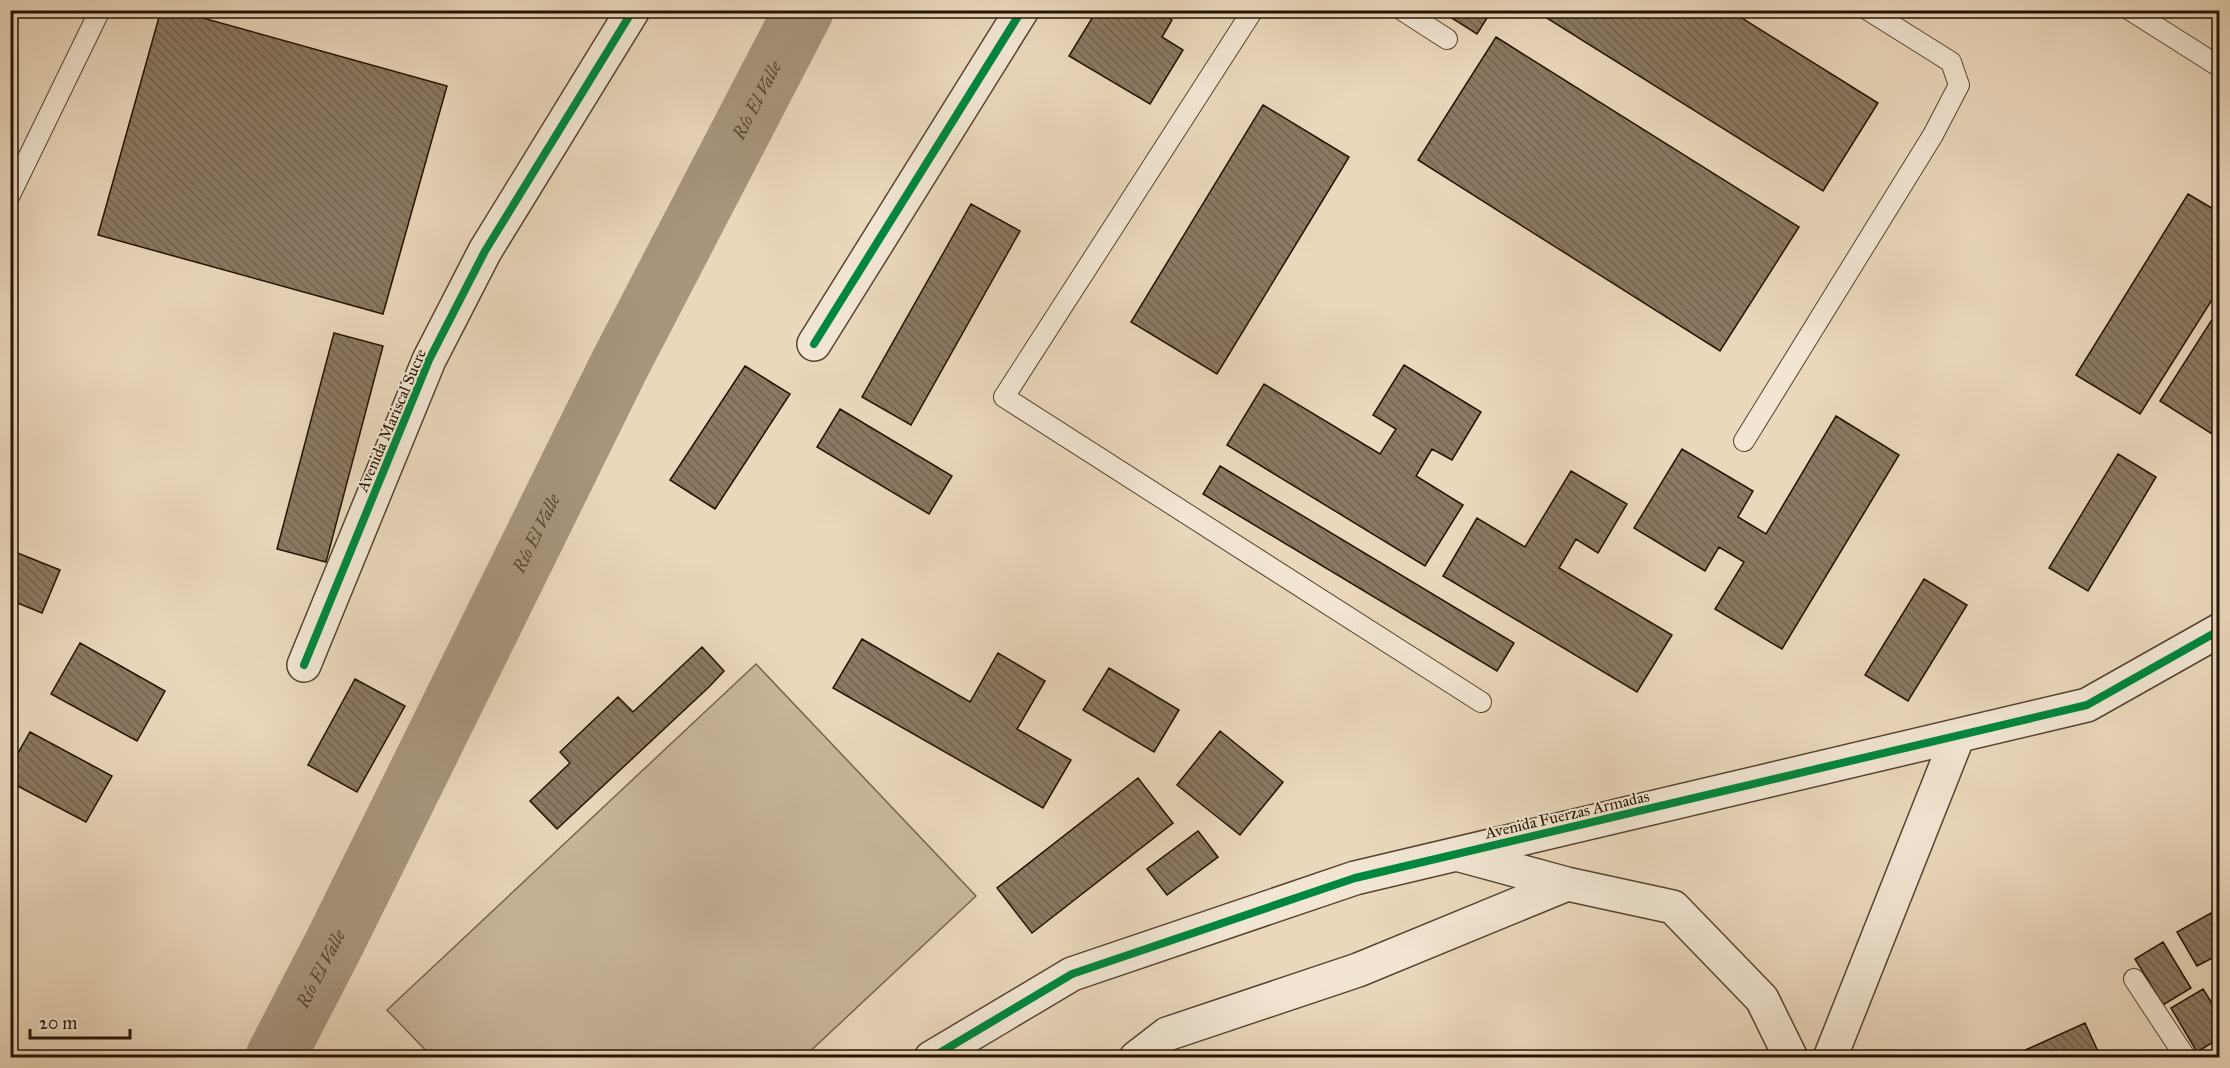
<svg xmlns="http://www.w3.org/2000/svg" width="2230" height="1068" viewBox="0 0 2230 1068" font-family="'IM FELL Great Primer',serif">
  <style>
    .garden { fill: #c9b79c; stroke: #76654f; stroke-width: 1.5 }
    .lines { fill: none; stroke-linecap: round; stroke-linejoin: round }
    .river { stroke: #a7957d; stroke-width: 60 }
    .building { fill: url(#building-back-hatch); stroke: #231302; stroke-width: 1.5 }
    .lane-casing { stroke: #554430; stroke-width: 22 }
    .street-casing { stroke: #554430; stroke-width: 36 }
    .lane { stroke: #f2e6d3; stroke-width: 20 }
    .street { stroke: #f2e6d3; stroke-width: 33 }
    .cycleway-casing { stroke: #f2e6d3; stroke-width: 11 }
    .cycleway { stroke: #00873e; stroke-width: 8 }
    .labels { text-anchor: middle; stroke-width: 4.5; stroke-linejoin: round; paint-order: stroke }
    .street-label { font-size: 16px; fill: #231302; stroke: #f2e6d3 }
    .water-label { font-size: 18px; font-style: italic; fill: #584733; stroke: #f2e6d3 }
  </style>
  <defs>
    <pattern id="building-back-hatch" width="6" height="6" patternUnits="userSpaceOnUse" patternTransform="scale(1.5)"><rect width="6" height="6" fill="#8b7963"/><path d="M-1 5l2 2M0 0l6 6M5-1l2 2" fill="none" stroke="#71624f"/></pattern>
  </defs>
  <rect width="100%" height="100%" fill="#ebd8bc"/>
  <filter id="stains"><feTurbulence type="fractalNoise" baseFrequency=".00333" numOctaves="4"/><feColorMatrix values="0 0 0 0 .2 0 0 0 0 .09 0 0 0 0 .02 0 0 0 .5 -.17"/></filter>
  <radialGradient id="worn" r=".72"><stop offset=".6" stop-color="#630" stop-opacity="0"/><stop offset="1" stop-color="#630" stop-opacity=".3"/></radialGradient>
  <path class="garden" d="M 756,664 L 976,896 L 804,1057 L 432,1057 L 387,1010 Z"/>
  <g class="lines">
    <path class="river" id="s1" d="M 275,1058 L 336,940 L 619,366 L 804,10"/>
  </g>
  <path class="building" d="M 161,10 L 174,10 L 447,86 L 383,314 L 98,235 Z
    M 1097,10 L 1157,10 L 1172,20 L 1162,37 L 1183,50 L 1150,104 L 1069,56 Z
    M 1439,10 L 1492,10 L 1477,34 Z
    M 1534,10 L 1729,10 L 1878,103 L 1823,191 Z
    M 1496,37 L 1799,227 L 1720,351 L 1418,160 Z
    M 1263,105 L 1349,157 L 1217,374 L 1131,322 Z
    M 2188,194 L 2220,213 L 2220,287 L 2140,414 L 2076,375 Z
    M 971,204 L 1020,231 L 911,425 L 862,397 Z
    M 2220,307 L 2220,439 L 2160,401 Z
    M 334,333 L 383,346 L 326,562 L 277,549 Z
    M 1404,365 L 1481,412 L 1452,460 L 1432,449 L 1416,476 L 1463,505 L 1425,566 L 1227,445 L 1264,384 L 1380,454 L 1396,429 L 1373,415 Z
    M 745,366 L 790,394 L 715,509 L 670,480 Z
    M 840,409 L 952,476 L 929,514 L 817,447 Z
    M 1836,416 L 1899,455 L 1782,649 L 1715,609 L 1744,562 L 1719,547 L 1705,571 L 1634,528 L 1682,449 L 1753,491 L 1738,517 L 1766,534 Z
    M 2118,454 L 2156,477 L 2088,591 L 2049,568 Z
    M 1220,466 L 1514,643 L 1497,671 L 1203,494 Z
    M 1571,471 L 1627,504 L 1598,553 L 1576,539 L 1559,568 L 1672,635 L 1637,692 L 1443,576 L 1477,518 L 1525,547 Z
    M 10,550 L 60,570 L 42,613 L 10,600 Z
    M 1924,579 L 1967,605 L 1908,701 L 1865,675 Z
    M 862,639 L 970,702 L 998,653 L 1045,681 L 1017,729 L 1071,760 L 1043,808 L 833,688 Z
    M 80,643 L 165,691 L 137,741 L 51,694 Z
    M 702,647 L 724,671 L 709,687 L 557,829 L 530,801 L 570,763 L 560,752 L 618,697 L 633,712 Z
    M 1109,668 L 1179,710 L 1154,752 L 1083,710 Z
    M 355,679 L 405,706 L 357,792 L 308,765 Z
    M 1220,731 L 1283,782 L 1240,835 L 1177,785 Z
    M 30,732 L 112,776 L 86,822 L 10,782 L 10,767 Z
    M 1138,778 L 1173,823 L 1032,933 L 997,888 Z
    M 1198,831 L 1218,857 L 1167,895 L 1147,869 Z
    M 2220,908 L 2220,954 L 2197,966 L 2177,932 Z
    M 2163,942 L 2191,988 L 2163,1005 L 2135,959 Z
    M 2203,989 L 2220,1016 L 2220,1038 L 2197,1052 L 2171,1008 Z
    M 2085,1023 L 2101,1058 L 2008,1058 Z"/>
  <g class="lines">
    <g class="lane-casing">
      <path id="lane" d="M 1253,10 L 1004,397 L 1481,702
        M 1402,10 L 1447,39
        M 2130,10 L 2220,67
        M 10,195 L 100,10
        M 1744,441 L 1933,135 L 1959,85 L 1951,62 L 1868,10
        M 2134,979 L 2186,1058"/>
    </g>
    <g class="street-casing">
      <path id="street" d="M 814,344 L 1022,10
        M 304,665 L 429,360 L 485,251 L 633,10
        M 1460,855 L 1567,884 L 1673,907 L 1762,999 L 1791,1058
        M 931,1058 L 1072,974 L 1355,878 L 2087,705 L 2220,630
        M 1136,1058 L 1167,1034 L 1358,970 L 1567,884
        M 1830,1058 L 1958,736"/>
    </g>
    <use href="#lane" class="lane"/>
    <use href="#street" class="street"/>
    <g class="cycleway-casing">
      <path id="cycleway" d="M 814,344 L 1022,10
        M 304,665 L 429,360 L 485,251 L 633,10
        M 931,1058 L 1072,974 L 1355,878 L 2087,705 L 2220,630"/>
    </g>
    <use href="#cycleway" class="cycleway"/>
  </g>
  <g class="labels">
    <g class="street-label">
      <text transform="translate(391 420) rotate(-67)" y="6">Avenida Mariscal Sucre</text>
      <text transform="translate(1567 814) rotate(-13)" y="6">Avenida Fuerzas Armadas</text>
    </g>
    <g class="water-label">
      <text dy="6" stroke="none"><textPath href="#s1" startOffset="1072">Río El Valle</textPath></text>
      <text dy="6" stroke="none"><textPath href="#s1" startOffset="586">Río El Valle</textPath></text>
      <text dy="6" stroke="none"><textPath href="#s1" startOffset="100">Río El Valle</textPath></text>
    </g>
  </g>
  <rect width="2230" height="1068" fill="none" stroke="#ebd8bc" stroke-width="36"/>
  <rect x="12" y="12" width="2206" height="1044" fill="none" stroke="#231302" stroke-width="3"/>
  <rect x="18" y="18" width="2194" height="1032" fill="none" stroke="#231302" stroke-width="1.5"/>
  <path d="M30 1029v9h100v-9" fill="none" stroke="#231302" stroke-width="3"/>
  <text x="39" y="1029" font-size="18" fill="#231302" stroke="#f2e6d3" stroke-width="4.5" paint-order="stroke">20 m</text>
  <rect width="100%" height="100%" filter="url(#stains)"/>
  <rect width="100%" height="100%" fill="url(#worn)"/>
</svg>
